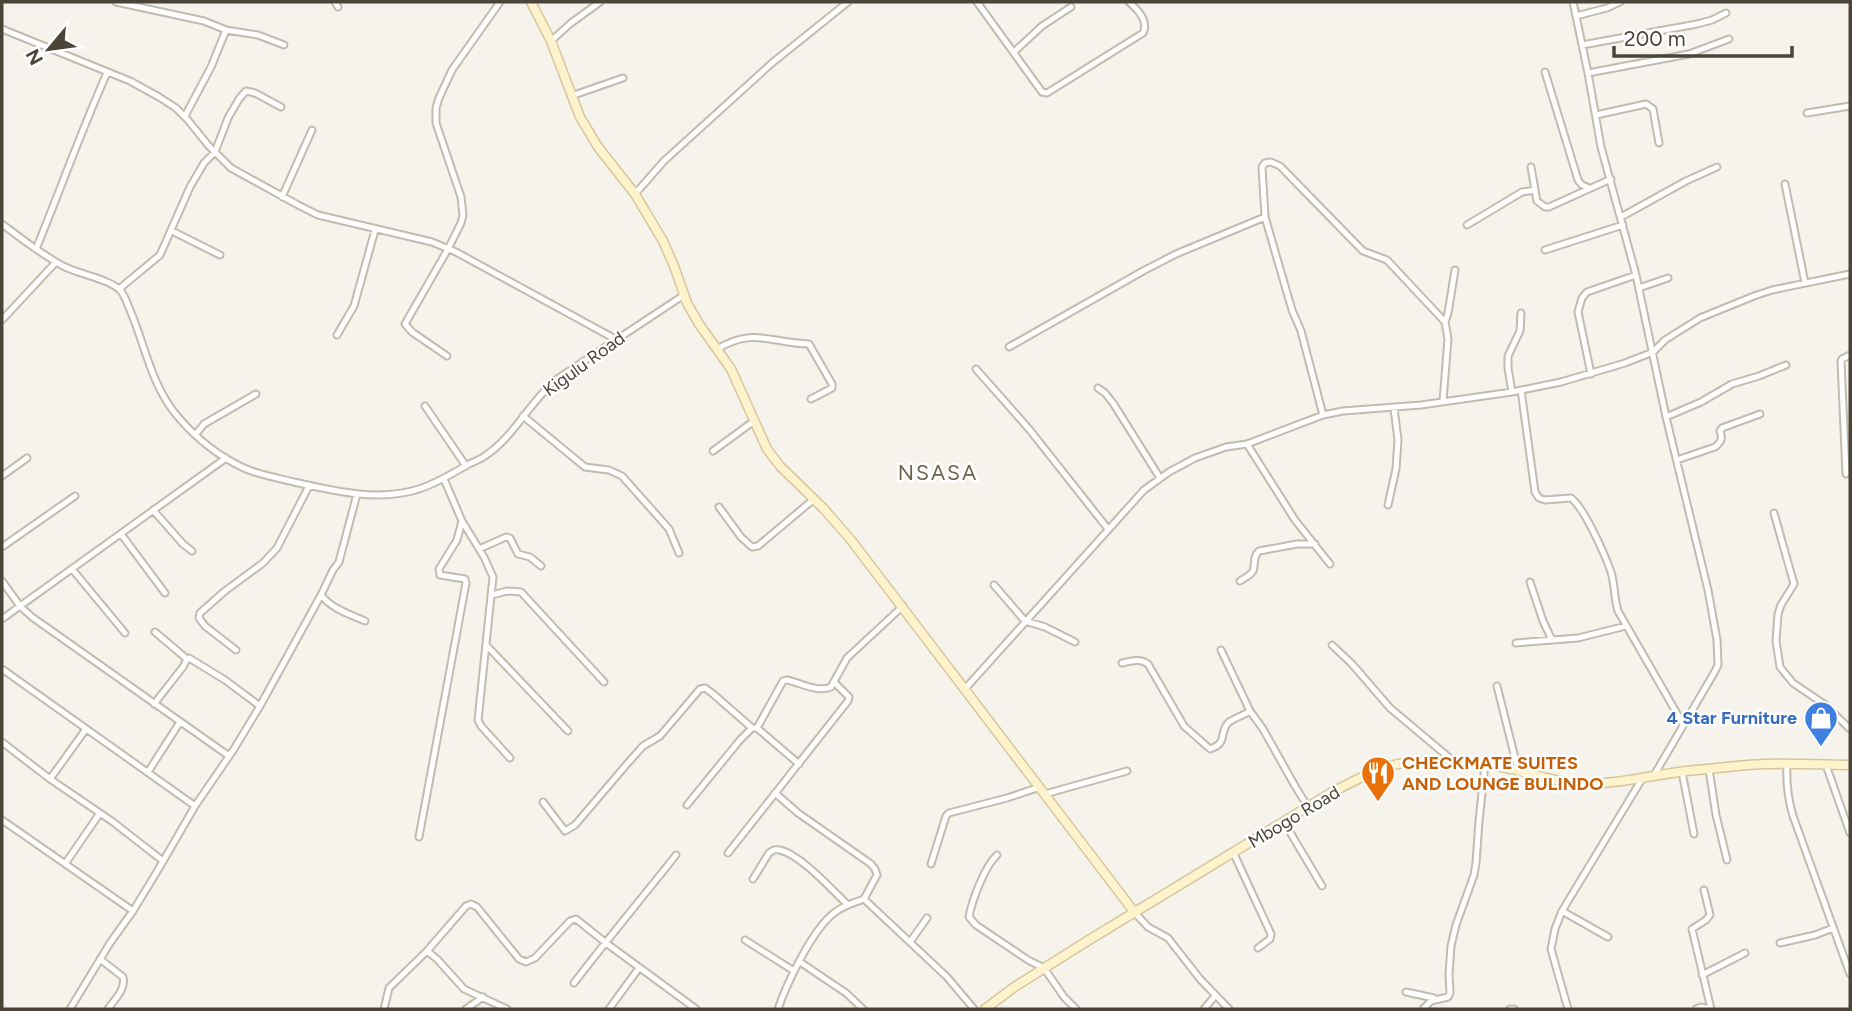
<svg xmlns="http://www.w3.org/2000/svg" width="1852" height="1011" viewBox="0 0 1852 1011" font-family="Figtree,sans-serif">
  <style>
    .lines { fill: none; stroke-linecap: round; stroke-linejoin: round }
    .street-casing { stroke: #c2bbae; stroke-width: 9 }
    .secondary-casing { stroke: #d6c79b; stroke-width: 11 }
    .street { stroke: #fff; stroke-width: 5 }
    .secondary { stroke: #fff3cd; stroke-width: 8 }
    .labels { text-anchor: middle; stroke-width: 5; stroke-linejoin: round; paint-order: stroke }
    .street-label { font-size: 18px; fill: #4b4439; stroke: #fff }
    .shop-label { font-size: 18px; font-weight: bold; fill: #366cbe; stroke: #fff; text-anchor: end }
    .food-label { font-size: 18px; font-weight: bold; fill: #c56008; stroke: #fff; text-anchor: start }
    .quarter-label { font-size: 21px; letter-spacing: 2px; fill: #6e6250; stroke: #fff }
  </style>
  <rect width="100%" height="100%" fill="#f6f3ec"/>
  <g class="lines">
    <g class="street-casing">
      <path id="street" d="M 116,2 L 204,21 L 226,30 L 258,35 L 284,45
        M 335,2 L 338,7
        M 977,2 L 1042,92 L 1047,93 L 1143,33 C 1149,21 1138,10 1129,2
        M 1573,2 L 1588,73 L 1601,147 L 1636,275 L 1666,417 L 1708,590 L 1717,640 L 1718,665 L 1714,673 L 1653,777
        M 1576,16 L 1607,8 L 1620,2
        M 2,29 L 130,81 L 159,97 L 176,108 L 187,119 L 208,145 L 231,168 L 300,206 L 318,215 L 432,242 L 456,252 L 617,340
        M 551,41 L 571,23 L 600,2
        M 1582,45 L 1697,24 L 1712,20 L 1726,13
        M 1014,52 L 1042,26 L 1071,7
        M 1545,72 L 1578,180 L 1582,185 L 1589,188
        M 1588,73 L 1689,54 L 1729,39
        M 571,96 L 623,78
        M 1807,113 L 1850,106
        M 1596,115 L 1646,104 L 1653,109 L 1659,143
        M 185,116 L 211,67 L 226,30
        M 1531,167 L 1535,190
        M 1785,184 L 1805,283
        M 635,194 L 664,161 L 772,63 L 848,2
        M 282,197 L 312,130
        M 1621,217 L 1686,181 L 1717,167
        M 2,224 C 22,239 41,254 63,266 C 78,274 110,279 121,291 C 126,298 129,308 132,315 C 145,347 152,384 174,412 C 190,432 212,451 234,463 C 253,474 274,477 294,482 C 334,491 379,502 419,489 C 437,483 452,474 467,465 C 473,462 479,460 485,456 C 515,436 530,401 557,379 L 684,295
        M 1467,225 L 1522,192 L 1535,190 L 1537,201 L 1545,207 L 1549,207 L 1611,179
        M 172,231 L 220,255
        M 36,249 C 60,191 81,131 107,73
        M 1545,250 L 1623,225
        M 1639,288 L 1668,278
        M 119,289 L 160,255 L 190,187 L 204,163 L 215,152 L 228,118 L 239,99 L 246,91 L 255,93 L 281,107
        M 2,320 L 56,262
        M 337,335 L 354,306 L 375,230
        M 1009,347 L 1143,271 L 1176,254 L 1265,217
        M 717,349 C 754,327 770,343 809,344 L 832,384 L 832,388 L 811,399
        M 447,356 L 412,332 L 405,324 L 448,249 L 461,223 L 463,215 L 461,197 L 436,123 L 436,108 L 439,98 L 452,70 L 500,2
        M 976,369 L 1029,429 L 1108,529
        M 1591,374 L 1578,312 L 1582,298 L 1587,292 L 1636,275
        M 1098,388 L 1105,393 L 1113,403 L 1160,478
        M 1521,390 L 1535,492 L 1539,498 L 1545,500 L 1571,498 C 1585,509 1605,555 1611,572 C 1615,585 1614,598 1618,611 L 1683,724
        M 1512,392 L 1508,368 L 1508,356 L 1520,331 L 1521,313
        M 1443,401 L 1448,339 L 1445,322 L 1448,313 L 1455,270
        M 425,406 L 466,466
        M 1323,415 L 1301,331 L 1292,310 L 1265,217 L 1262,167 L 1265,163 L 1271,162 L 1280,166 L 1363,251 L 1387,260 L 1445,322
        M 523,416 L 585,467 L 609,470 L 622,476 L 669,529 L 679,553
        M 1666,417 L 1701,402 L 1732,384 L 1759,376 L 1786,365
        M 196,434 L 204,424 L 256,394
        M 1247,444 L 1295,520 L 1330,564
        M 713,451 L 754,421
        M 1677,460 L 1715,447 C 1721,442 1723,439 1720,431 L 1722,428 L 1760,414
        M 1846,474 L 1841,361 L 1842,359 L 1850,355
        M 2,476 L 27,458
        M 1388,505 L 1396,469 L 1398,440 L 1394,408
        M 719,507 L 741,537 L 752,547 L 758,546 L 814,499
        M 153,510 L 183,544 L 192,551
        M 1774,513 L 1794,584 L 1781,605 L 1778,614 L 1776,641 L 1780,667 L 1793,683 L 1824,704 L 1850,729
        M 462,521 L 484,557 L 493,577 L 478,720 L 481,726 L 510,758
        M 121,534 L 165,593
        M 2,547 L 75,496
        M 479,549 L 506,537 L 510,538 L 518,554 L 530,557 L 541,566
        M 72,569 L 125,633
        M 2,581 L 20,606 L 32,617 L 229,756
        M 1240,581 C 1244,578 1250,576 1253,571 C 1256,563 1252,558 1259,551 L 1297,544 L 1315,544
        M 1530,582 L 1543,621 L 1552,640
        M 994,585 L 1025,621 L 1045,627 L 1075,642
        M 321,595 C 332,609 349,614 365,621
        M 492,595 L 507,591 L 521,592 L 604,682
        M 2,619 L 226,458
        M 155,632 L 187,659
        M 1516,643 L 1578,638 L 1626,626
        M 1332,645 L 1352,664 L 1390,708 L 1452,760
        M 487,646 L 568,731
        M 236,650 L 205,626 L 199,618 L 200,613 L 225,591 L 263,563 L 277,548 L 309,486
        M 1221,650 L 1250,711 L 1263,729 L 1295,786 L 1308,807
        M 1122,663 C 1131,661 1140,658 1148,664 L 1184,726 L 1210,749 C 1229,743 1218,732 1229,722 C 1235,718 1244,715 1250,711
        M 2,669 L 195,806
        M 1497,686 L 1518,770
        M 964,690 L 1144,490 L 1169,472 L 1195,458 L 1226,447 L 1247,444 L 1323,415 L 1343,411 L 1421,405 L 1512,392 L 1561,382 L 1625,363 L 1653,352 L 1665,340 L 1700,318 L 1754,296 L 1772,290 L 1850,274
        M 154,704 L 183,667 L 187,659 L 189,658 L 225,680 L 260,706
        M 757,728 L 783,681 L 787,680 C 801,683 818,693 831,687 L 847,658 L 903,606
        M 2,742 L 50,779 L 113,822 L 163,861
        M 1787,764 C 1786,783 1788,799 1793,816 L 1850,974
        M 1826,765 L 1850,833
        M 1709,769 L 1716,815 L 1727,860
        M 148,772 L 180,722
        M 1682,772 L 1694,834
        M 50,779 L 86,729
        M 775,793 L 798,813 L 871,864 L 875,869 L 877,875 L 864,899 C 853,903 842,906 834,913 C 812,930 787,983 778,1009
        M 1045,794 L 1127,771
        M 543,802 L 565,831 L 575,825 L 627,764 L 643,746 L 660,736 L 700,689 L 705,688 L 712,693 L 752,728
        M 687,805 L 740,740 L 752,728 L 757,728 L 799,764
        M 2,820 L 133,911
        M 1284,822 L 1322,886
        M 419,837 L 466,583 L 465,579 L 440,575 L 439,569 L 457,540 L 462,521 L 444,479
        M 728,853 L 848,701 L 849,697 L 835,683
        M 1234,854 L 1271,934 L 1270,939 L 1258,948
        M 997,855 C 985,866 972,900 969,917 L 976,925 L 1028,960 L 1044,968 L 1064,997 L 1076,1009
        M 65,864 L 100,813
        M 931,864 L 946,816 L 949,813 L 1007,798 L 1040,787
        M 753,879 L 769,853 C 774,850 774,849 780,850 C 801,855 832,890 848,905
        M 1704,890 L 1710,915 L 1706,920 L 1692,929 L 1711,1009
        M 864,899 L 947,977 L 974,1009
        M 1562,911 L 1608,937
        M 1135,913 L 1148,927 L 1168,938 L 1200,979 L 1229,1009
        M 745,940 L 794,971
        M 910,942 L 927,918
        M 1780,943 L 1815,935 L 1833,928
        M 427,951 L 466,906 L 471,904 L 477,907 L 519,959 L 526,962 L 535,958 L 570,921 L 576,919 L 606,943 L 696,1009
        M 100,959 L 123,977 C 126,989 115,999 108,1009
        M 800,962 L 846,993 L 863,1009
        M 1702,975 L 1745,953
        M 574,983 C 607,940 642,898 676,855
        M 1406,992 L 1434,998
        M 70,1009 L 110,943 L 133,911 L 158,870 L 195,806 L 234,749 L 260,706 L 321,595 L 333,570 L 339,562 L 357,494
        M 384,1009 L 389,988 L 427,951 L 437,959 L 464,989 L 507,1009
        M 466,1009 L 483,997
        M 609,1009 L 639,968
        M 1204,1009 L 1215,996
        M 1423,1009 L 1431,1001 L 1448,997 L 1450,993 L 1449,974 L 1451,946 L 1456,925 L 1474,875 L 1476,863 L 1479,821 L 1485,765
        M 1510,1009 L 1514,1009
        M 1568,1009 L 1551,949 L 1555,929 L 1562,911 L 1642,779
        M 1696,1009 L 1701,1007 L 1709,1009"/>
    </g>
    <g class="secondary-casing">
      <path id="secondary" d="M 531,2 L 551,41 L 580,117 L 598,147 L 635,194 L 663,241 L 674,266 L 687,303 L 699,324 L 731,369 L 767,449 L 780,466 L 823,508 L 851,540 L 1135,913
        M 985,1009 L 1013,988 L 1084,943 L 1334,791 C 1355,781 1375,769 1398,764 C 1432,757 1485,762 1519,771 C 1541,776 1563,784 1586,784 C 1620,784 1652,775 1686,771 C 1712,769 1739,765 1765,764 C 1793,763 1822,765 1850,765"/>
    </g>
    <use href="#street" class="street"/>
    <use href="#secondary" class="secondary"/>
  </g>
  <defs>
    <g id="shop-pin" transform="scale(1.75)"><path d="M0 17L-7.5 6A9.5 9.5 0 1 1 7.5 6Z" fill="#3f7fe0" stroke="#fff"/><path d="M-5-2.5h2.3a2.7 3.5 0 0 1 5.4 0H5L5.5 6h-11ZM-1.5-2.5h3a1.5 2.3 0 0 0-3 0Z" fill="#fff"/></g>
    <g id="restaurant-pin" transform="scale(1.75)"><path d="M0 17L-7.5 6A9.5 9.5 0 1 1 7.5 6Z" fill="#e8710a" stroke="#fff"/><path d="M-5-6h1v4h1v-4h1v4h1v-4h1v5L-1.5 .5V6h-2V.5L-5-1ZM5-6V6H3V1.5H1.5Q1.5-4 5-6Z" fill="#fff"/></g>
  </defs>
  <g fill-rule="evenodd">
    <use href="#shop-pin" x="1821" y="718"/>
    <use href="#restaurant-pin" x="1378" y="773"/>
  </g>
  <g class="labels">
    <g class="street-label">
      <text transform="translate(584 364) rotate(-36)" y="6">Kigulu Road</text>
      <text transform="translate(1294 817) rotate(-31)" y="6">Mbogo Road</text>
    </g>
    <g class="shop-label">
      <text x="1797" y="724">4 Star Furniture</text>
    </g>
    <g class="food-label">
      <text x="1402" y="769">CHECKMATE SUITES<tspan x="1402" dy="21">AND LOUNGE BULINDO</tspan></text>
    </g>
    <g class="quarter-label">
      <text x="938" y="480">NSASA</text>
    </g>
  </g>
  <rect width="1852" height="1011" fill="none" stroke="#4b4439" stroke-width="7"/>
  <g transform="translate(49 49) rotate(241)" stroke="#ffffff" stroke-width="5" paint-order="stroke">
  <path d="M0-5L12 26L0 18L-12 26Z" fill="#4b4439"/>
  <text y="-10" font-size="19" font-weight="bold" text-anchor="middle" fill="#4b4439">N</text>
  </g>
  <path d="M1614 46v10h178v-10" fill="none" stroke="#4b4439" stroke-width="3.5"/>
  <text x="1624" y="46" font-size="21" fill="#4b4439" stroke="#ffffff" stroke-width="5" paint-order="stroke">200 m</text>
</svg>
